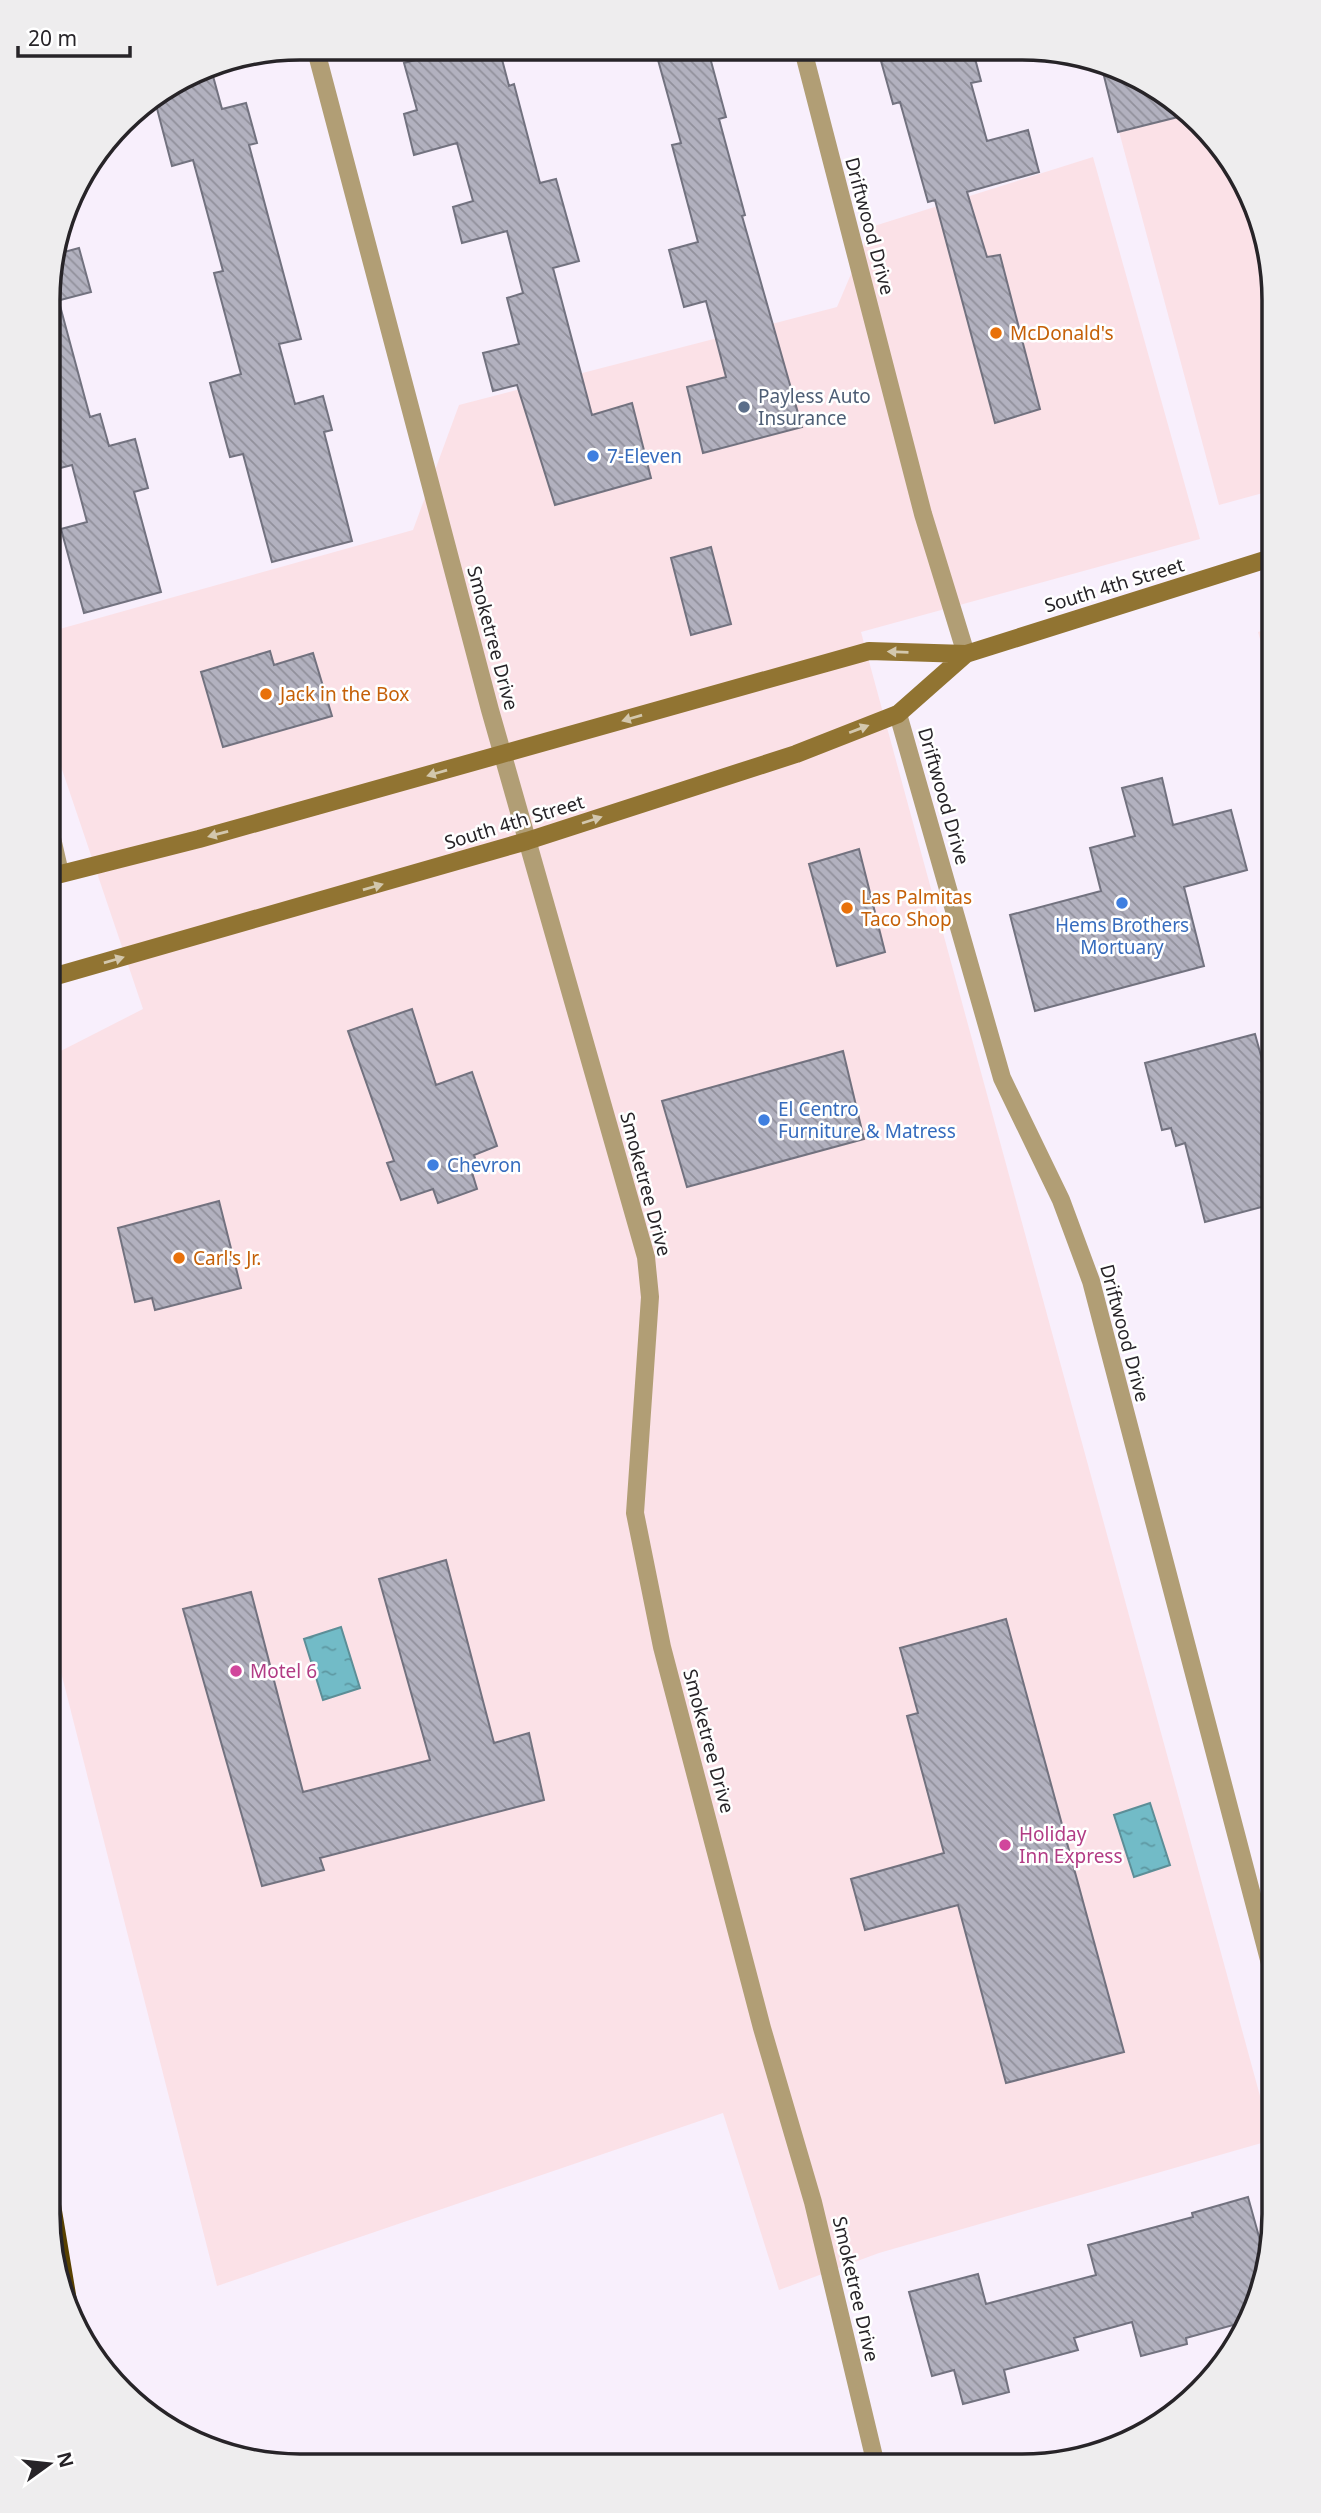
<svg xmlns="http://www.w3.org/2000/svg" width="1321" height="2513" viewBox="0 0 1321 2513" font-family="'Noto Sans',sans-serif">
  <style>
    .commercial { fill: #fbe1e7 }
    .water { fill: url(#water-ripples); stroke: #5c8e97; stroke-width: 2 }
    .building { fill: url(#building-back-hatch); stroke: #72727f; stroke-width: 2 }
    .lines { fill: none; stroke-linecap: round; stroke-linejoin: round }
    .minor { stroke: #b19e75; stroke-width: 18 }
    .secondary { stroke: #917432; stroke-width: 18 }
    .motorway { stroke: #594100; stroke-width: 21 }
    .oneway { fill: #d3c7ad }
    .food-dot { fill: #e8710a; stroke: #fff; stroke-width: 2.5 }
    .service-dot { fill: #5c6f8a; stroke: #fff; stroke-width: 2.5 }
    .shop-dot { fill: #3f7fe0; stroke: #fff; stroke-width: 2.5 }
    .hotel-dot { fill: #d1479c; stroke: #fff; stroke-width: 2.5 }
    .labels { text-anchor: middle; stroke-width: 5; stroke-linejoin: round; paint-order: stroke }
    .street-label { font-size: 19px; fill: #272428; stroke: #fff }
    .food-label { font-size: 19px; fill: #c56008; stroke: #fff; text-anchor: start }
    .service-label { font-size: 19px; fill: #4e5e75; stroke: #fff; text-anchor: start }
    .shop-label { font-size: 19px; fill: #366cbe; stroke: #fff; text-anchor: start }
    .hotel-label { font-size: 19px; fill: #b23c85; stroke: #fff; text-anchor: start }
    .rim { fill: none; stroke: #272428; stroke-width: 3.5 }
  </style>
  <defs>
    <pattern id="water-ripples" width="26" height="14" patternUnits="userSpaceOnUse" patternTransform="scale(1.75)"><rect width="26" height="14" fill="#72bbc7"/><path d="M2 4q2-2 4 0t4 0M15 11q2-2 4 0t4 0" fill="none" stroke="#5e98a2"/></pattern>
    <pattern id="building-back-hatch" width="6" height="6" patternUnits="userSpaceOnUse" patternTransform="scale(1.75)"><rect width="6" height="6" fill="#b2b1bf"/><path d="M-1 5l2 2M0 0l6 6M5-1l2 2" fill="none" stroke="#91909b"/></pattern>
  </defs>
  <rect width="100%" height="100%" fill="#f8effc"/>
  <path class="commercial" d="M 1102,68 L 1188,110 L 1260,219 L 1274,300 L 1274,490 L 1219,505 Z
    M 1093,157 L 1200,539 L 861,632 L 1272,2140 L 879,2253 L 779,2290 L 723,2113 L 217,2286 L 48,1621 L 49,1057 L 143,1009 L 49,731 L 49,632 L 413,530 L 459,405 L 837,307 L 871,227 Z
    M 1274,627 L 1274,687 L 1258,632 Z"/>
  <path class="water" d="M 341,1627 L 360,1688 L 323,1700 L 304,1639 Z
    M 1150,1803 L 1170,1865 L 1134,1877 L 1114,1815 Z"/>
  <path class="building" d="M 440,48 L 499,48 L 509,86 L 514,84 L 540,183 L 556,179 L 579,261 L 553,268 L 592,415 L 632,403 L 651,478 L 555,505 L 517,385 L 493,391 L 483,353 L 519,344 L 507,298 L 523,293 L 507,231 L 462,243 L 453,207 L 473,201 L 457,143 L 414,155 L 404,114 L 417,110 L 404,63 L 442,53 Z
    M 655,49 L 708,50 L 726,117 L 719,119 L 745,215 L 742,216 L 802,427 L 703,453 L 687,387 L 726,377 L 706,301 L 684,307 L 669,250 L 698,242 L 672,145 L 681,143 Z
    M 920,51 L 973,51 L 981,81 L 971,83 L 987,141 L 1028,130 L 1039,172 L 967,192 L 987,257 L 1000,255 L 1040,409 L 995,423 L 935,200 L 928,202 L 900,102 L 893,104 L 881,61 Z
    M 210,65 L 222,109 L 246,103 L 257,143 L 249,145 L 301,339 L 279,344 L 295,404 L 323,396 L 332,430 L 324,432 L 352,541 L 272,562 L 243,454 L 230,457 L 210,383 L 241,374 L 214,273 L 223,271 L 193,160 L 172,166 L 154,97 Z
    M 1102,68 L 1188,110 L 1190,114 L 1118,132 Z
    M 79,248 L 91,292 L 49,303 L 49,267 L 53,255 Z
    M 59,302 L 90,417 L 100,414 L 109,446 L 135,439 L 148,488 L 134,492 L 161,592 L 84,613 L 61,529 L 87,522 L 72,465 L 49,471 L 49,304 Z
    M 711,547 L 731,624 L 691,635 L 671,558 Z
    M 270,651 L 274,665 L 313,653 L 332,716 L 223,747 L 201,672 Z
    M 1162,778 L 1173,825 L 1231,810 L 1247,870 L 1184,887 L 1204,966 L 1035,1011 L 1010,915 L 1101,891 L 1090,848 L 1135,836 L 1122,788 Z
    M 859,849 L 885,952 L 837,966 L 809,864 Z
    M 412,1009 L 436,1085 L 472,1072 L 497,1146 L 474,1155 L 478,1167 L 471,1169 L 477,1189 L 438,1203 L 433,1189 L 401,1200 L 387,1163 L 394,1161 L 348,1031 Z
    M 1255,1034 L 1274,1103 L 1273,1204 L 1205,1222 L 1185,1143 L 1176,1146 L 1171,1128 L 1162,1130 L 1145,1063 Z
    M 843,1051 L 864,1139 L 687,1187 L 662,1101 Z
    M 219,1201 L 241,1288 L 155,1310 L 152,1298 L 135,1302 L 118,1228 Z
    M 446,1560 L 494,1743 L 529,1733 L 544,1800 L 320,1858 L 324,1870 L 262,1886 L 183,1609 L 251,1592 L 303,1792 L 430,1760 L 379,1579 Z
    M 1006,1619 L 1124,2052 L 1006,2083 L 958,1905 L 865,1930 L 851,1879 L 944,1853 L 907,1716 L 918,1713 L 900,1648 Z
    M 1248,2197 L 1266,2262 L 1255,2309 L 1248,2321 L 1186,2338 L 1187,2344 L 1141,2356 L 1132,2322 L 1074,2338 L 1078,2350 L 1004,2370 L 1009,2392 L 963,2404 L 954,2370 L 932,2376 L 909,2292 L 978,2274 L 986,2304 L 1096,2275 L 1088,2245 L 1193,2217 L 1192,2213 Z"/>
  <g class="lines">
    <path class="minor" d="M 315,47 L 490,710 L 646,1257 L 650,1297 L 635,1513 L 662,1647 L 762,2028 L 813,2202 L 876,2465
      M 803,50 L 923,514 L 966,654
      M 898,714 L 1002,1078 L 1061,1200 L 1091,1281 L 1273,1975
      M 49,825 L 60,873"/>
    <path class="secondary" d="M 49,877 L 199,839 L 869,651 L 966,654 L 1274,557
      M 49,978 L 527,841 L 796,754 L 898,714 L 966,654"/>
    <path class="motorway" d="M 47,2184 L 67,2304"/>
  </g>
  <defs><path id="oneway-solid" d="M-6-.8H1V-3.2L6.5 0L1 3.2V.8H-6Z" transform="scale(1.75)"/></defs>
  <g class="oneway">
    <use href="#oneway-solid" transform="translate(898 652) rotate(-178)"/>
    <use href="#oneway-solid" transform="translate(632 718) rotate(164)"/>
    <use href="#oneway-solid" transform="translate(859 729) rotate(-21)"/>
    <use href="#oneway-solid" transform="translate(437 773) rotate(164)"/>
    <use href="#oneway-solid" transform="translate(592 820) rotate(-18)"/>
    <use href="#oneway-solid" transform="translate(218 834) rotate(165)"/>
    <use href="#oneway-solid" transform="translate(373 887) rotate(-16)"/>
    <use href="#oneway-solid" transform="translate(114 960) rotate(-16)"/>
  </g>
  <g class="food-dot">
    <circle cx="996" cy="333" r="7"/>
    <circle cx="266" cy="694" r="7"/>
    <circle cx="847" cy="908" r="7"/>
    <circle cx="179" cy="1258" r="7"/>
  </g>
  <circle class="service-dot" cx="744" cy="407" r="7"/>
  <g class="shop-dot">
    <circle cx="593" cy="456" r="7"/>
    <circle cx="1122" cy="903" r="7"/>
    <circle cx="764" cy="1120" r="7"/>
    <circle cx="433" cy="1165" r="7"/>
  </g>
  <g class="hotel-dot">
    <circle cx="236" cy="1671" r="7"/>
    <circle cx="1005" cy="1845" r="7"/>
  </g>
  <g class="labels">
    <g class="street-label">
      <text transform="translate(870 226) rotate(75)" y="7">Driftwood Drive</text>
      <text transform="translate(1114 585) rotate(-17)" y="7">South 4th Street</text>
      <text transform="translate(493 638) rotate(75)" y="7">Smoketree Drive</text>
      <text transform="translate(944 796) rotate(74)" y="7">Driftwood Drive</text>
      <text transform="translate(514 822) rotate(-17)" y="7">South 4th Street</text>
      <text transform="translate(646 1184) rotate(75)" y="7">Smoketree Drive</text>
      <text transform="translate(1125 1333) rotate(75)" y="7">Driftwood Drive</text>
      <text transform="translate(709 1741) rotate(75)" y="7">Smoketree Drive</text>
      <text transform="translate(856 2289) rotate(77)" y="7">Smoketree Drive</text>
    </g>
    <g class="food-label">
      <text x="1010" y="340">McDonald's</text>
      <text x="280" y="701">Jack in the Box</text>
      <text x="861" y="904">Las Palmitas<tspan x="861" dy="22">Taco Shop</tspan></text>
      <text x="193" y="1265">Carl's Jr.</text>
    </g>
    <g class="service-label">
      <text x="758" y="403">Payless Auto<tspan x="758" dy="22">Insurance</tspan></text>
    </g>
    <g class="shop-label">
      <text x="607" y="463">7-Eleven</text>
      <text x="1122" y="932" text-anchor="middle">Hems Brothers<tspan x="1122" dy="22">Mortuary</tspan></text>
      <text x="778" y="1116">El Centro<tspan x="778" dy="22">Furniture &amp; Matress</tspan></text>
      <text x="447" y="1172">Chevron</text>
    </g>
    <g class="hotel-label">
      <text x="250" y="1678">Motel 6</text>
      <text x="1019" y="1841">Holiday<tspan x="1019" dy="22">Inn Express</tspan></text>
    </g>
  </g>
  <path d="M0 0H1321V2513H0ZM300 60H1022A240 240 0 0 1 1262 300V2214A240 240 0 0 1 1022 2454H300A240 240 0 0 1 60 2214V300A240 240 0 0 1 300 60Z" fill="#eeedee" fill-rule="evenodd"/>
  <path class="rim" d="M300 60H1022A240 240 0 0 1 1262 300V2214A240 240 0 0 1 1022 2454H300A240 240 0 0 1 60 2214V300A240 240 0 0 1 300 60Z"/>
  <g transform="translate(49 2464) rotate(75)" stroke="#ffffff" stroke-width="5" paint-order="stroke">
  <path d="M0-5L12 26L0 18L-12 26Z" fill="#272428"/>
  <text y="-10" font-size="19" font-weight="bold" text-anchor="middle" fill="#272428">N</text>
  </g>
  <path d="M18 46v10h112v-10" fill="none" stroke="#272428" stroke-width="3.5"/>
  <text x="28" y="46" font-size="21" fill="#272428" stroke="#ffffff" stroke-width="5" paint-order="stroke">20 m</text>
</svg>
